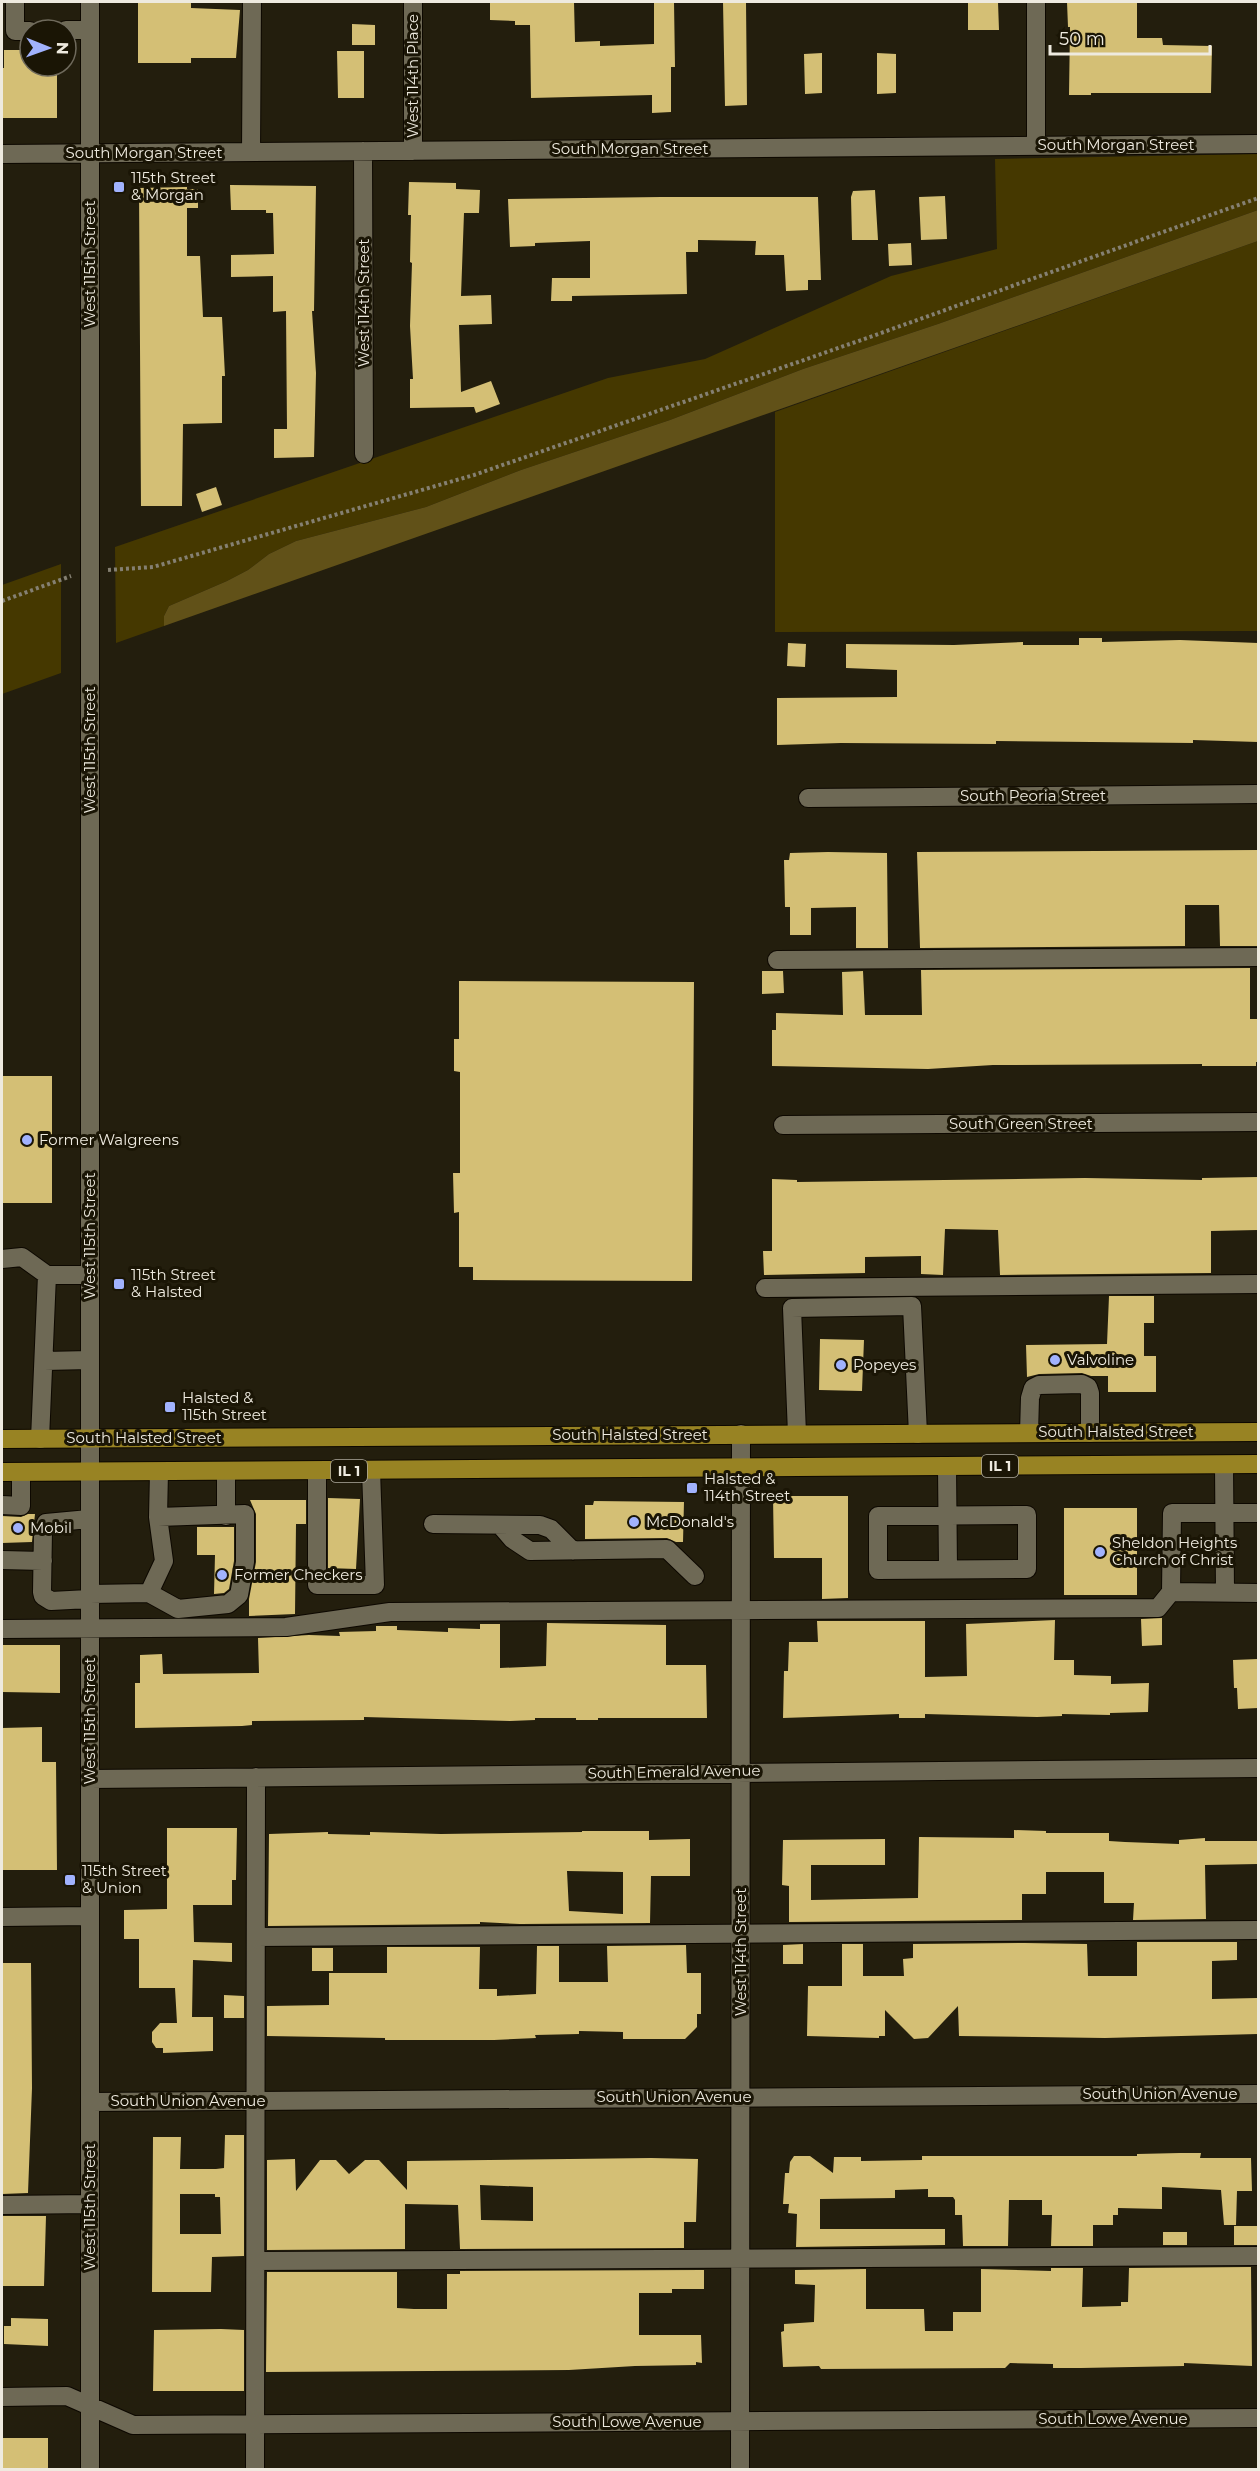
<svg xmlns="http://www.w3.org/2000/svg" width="1260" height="2471" viewBox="0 0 1260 2471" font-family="Montserrat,sans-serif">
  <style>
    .green { fill: #453800 }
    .forest { fill: #615118 }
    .building { fill: #d4bf75; fill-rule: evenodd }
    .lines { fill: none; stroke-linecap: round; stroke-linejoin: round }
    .minor-casing { stroke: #0d0800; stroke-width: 20 }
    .major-casing { stroke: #0d0800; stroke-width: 20 }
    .path { stroke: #858072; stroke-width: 4; stroke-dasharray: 3 3; stroke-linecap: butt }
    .minor { stroke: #6e6955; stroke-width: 18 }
    .major { stroke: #988323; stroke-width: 18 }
    .poi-dot { fill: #a1b2fd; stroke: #1a1505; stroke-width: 2 }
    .labels { text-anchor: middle; stroke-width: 6; stroke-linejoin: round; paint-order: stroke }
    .shield { fill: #1a1505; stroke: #aeaa9e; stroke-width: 1.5 }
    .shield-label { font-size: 14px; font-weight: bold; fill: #eeeadf }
    .street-label { font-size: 15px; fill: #eeeadf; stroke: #1a1505 }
    .poi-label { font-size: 15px; fill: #eeeadf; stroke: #1a1505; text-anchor: start }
  </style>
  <rect width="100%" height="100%" fill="#231e0d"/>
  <path class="green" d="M 1258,154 L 1258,210 L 938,324 L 803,369 L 670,420 L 521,470 L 426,507 L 296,541 L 269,554 L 248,570 L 227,581 L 169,606 L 164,616 L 164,626 L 116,643 L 115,547 L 608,378 L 705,359 L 891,276 L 997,249 L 995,159 Z
    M 1258,241 L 1258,631 L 775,632 L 775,412 Z
    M 61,564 L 61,673 L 2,694 L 2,585 Z"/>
  <path class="forest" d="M 1258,210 L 1258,241 L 164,626 L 164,616 L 169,606 L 227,581 L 248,570 L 269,554 L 296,541 L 426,507 L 521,470 L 670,420 L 803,369 L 938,324 Z"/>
  <path class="building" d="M 138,2 L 191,2 L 191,8 L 240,10 L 236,58 L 191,58 L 191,63 L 138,63 Z
    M 490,2 L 574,2 L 575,42 L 600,41 L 600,46 L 654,44 L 654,2 L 674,2 L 675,67 L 671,67 L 671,112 L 652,113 L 652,95 L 531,98 L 530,25 L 515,25 L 515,21 L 490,20 Z
    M 723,2 L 746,2 L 747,105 L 725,106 Z
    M 968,2 L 998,2 L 999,30 L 968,30 Z
    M 1067,2 L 1137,2 L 1137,38 L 1162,38 L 1163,45 L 1212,46 L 1211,93 L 1091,93 L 1091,95 L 1069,95 L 1070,27 L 1068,27 Z
    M 352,24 L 375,25 L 375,45 L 352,45 Z
    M 4,50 L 30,50 L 30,66 L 57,66 L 57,118 L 2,118 L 2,68 L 4,68 Z
    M 337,51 L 364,51 L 364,98 L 338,98 Z
    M 822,53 L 822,93 L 805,94 L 804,54 Z
    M 877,53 L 896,54 L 896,93 L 877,94 Z
    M 409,182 L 456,183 L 456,189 L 480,190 L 479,213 L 464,213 L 461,296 L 491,295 L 492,324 L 459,325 L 461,392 L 491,381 L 500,404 L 476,413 L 474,407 L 410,408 L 410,379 L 413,379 L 410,326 L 412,263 L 410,262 L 411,215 L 408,215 Z
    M 230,185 L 316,186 L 314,311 L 312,311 L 316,373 L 314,457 L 274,458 L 274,429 L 287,429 L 286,311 L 273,312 L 273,276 L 231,277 L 231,255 L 274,254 L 273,213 L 266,213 L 266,210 L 231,210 Z
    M 187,187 L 187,189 L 198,189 L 198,208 L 187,208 L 187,256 L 200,256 L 203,317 L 222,317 L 225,376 L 222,376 L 222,423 L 183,424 L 182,506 L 141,506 L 139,188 Z
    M 875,190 L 878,240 L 852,240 L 851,197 L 853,191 Z
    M 945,196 L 947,239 L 921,240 L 919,197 Z
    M 661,197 L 818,197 L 821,280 L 808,280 L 808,290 L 786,291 L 784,255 L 755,255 L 756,241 L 698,240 L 698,252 L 686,252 L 687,294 L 572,296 L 572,301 L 551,301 L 552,278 L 590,278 L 590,241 L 535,243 L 535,246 L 510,247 L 508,199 Z
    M 911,243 L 912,265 L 889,266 L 888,244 Z
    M 216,487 L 222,505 L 202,512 L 196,494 Z
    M 1079,638 L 1102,638 L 1102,642 L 1180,640 L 1258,643 L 1258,742 L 1193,740 L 1193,743 L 996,741 L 996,744 L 841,743 L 777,745 L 777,698 L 897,697 L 897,670 L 846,668 L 846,644 L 954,645 L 1023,642 L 1023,645 L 1079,645 Z
    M 788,643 L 806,644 L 805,667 L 787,666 Z
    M 1258,850 L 1258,946 L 1220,946 L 1219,905 L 1185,905 L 1185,946 L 920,948 L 917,852 Z
    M 828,852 L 887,853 L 888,948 L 856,948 L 856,907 L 811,908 L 811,935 L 790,935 L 790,907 L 785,907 L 784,860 L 789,860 L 790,853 Z
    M 1250,968 L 1250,1019 L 1258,1019 L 1258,1062 L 1256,1062 L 1256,1066 L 1202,1066 L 1202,1064 L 993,1065 L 928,1069 L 772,1066 L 772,1030 L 776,1030 L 776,1013 L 843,1015 L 842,972 L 863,971 L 865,1015 L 922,1015 L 921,970 Z
    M 762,971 L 783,971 L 784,993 L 762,994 Z
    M 459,981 L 694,982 L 692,1281 L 473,1280 L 473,1267 L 459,1267 L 459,1212 L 454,1213 L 453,1173 L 460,1173 L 460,1072 L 454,1071 L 454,1039 L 459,1039 Z
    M 2,1076 L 52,1076 L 52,1203 L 2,1203 Z
    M 1258,1177 L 1258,1230 L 1211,1231 L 1211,1273 L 1000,1275 L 998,1230 L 945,1229 L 943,1275 L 921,1274 L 921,1256 L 865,1257 L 865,1273 L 764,1275 L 763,1251 L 772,1251 L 772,1179 L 797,1180 L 797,1182 L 1085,1178 L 1202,1180 L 1202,1178 Z
    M 1109,1296 L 1154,1296 L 1154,1323 L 1144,1323 L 1144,1356 L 1156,1356 L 1156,1392 L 1108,1392 L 1108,1376 L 1091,1376 L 1082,1373 L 1039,1374 L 1027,1377 L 1026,1345 L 1107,1344 Z
    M 820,1339 L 864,1340 L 862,1391 L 819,1390 Z
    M 773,1496 L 848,1496 L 848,1598 L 822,1599 L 822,1558 L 774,1558 Z
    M 328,1498 L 360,1499 L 356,1569 L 328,1568 Z
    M 250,1500 L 306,1500 L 306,1524 L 296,1524 L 295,1614 L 249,1616 L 249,1599 L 256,1562 L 256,1514 Z
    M 594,1501 L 684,1502 L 683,1542 L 676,1542 L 667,1538 L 585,1539 L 585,1505 L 593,1505 Z
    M 1064,1508 L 1137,1508 L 1137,1595 L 1064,1595 Z
    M 28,1514 L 35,1514 L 32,1542 L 2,1543 L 2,1516 L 21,1517 Z
    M 197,1527 L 234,1527 L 234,1561 L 229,1589 L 224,1593 L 214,1594 L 215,1555 L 197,1555 Z
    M 1162,1618 L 1162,1645 L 1142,1646 L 1141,1619 Z
    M 1055,1620 L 1054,1660 L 1074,1660 L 1074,1675 L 1111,1676 L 1111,1684 L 1149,1683 L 1148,1712 L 1110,1713 L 1110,1715 L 1062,1714 L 1062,1716 L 1037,1717 L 925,1714 L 925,1718 L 899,1718 L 899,1714 L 783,1718 L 784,1671 L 788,1671 L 789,1642 L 818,1642 L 817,1621 L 925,1621 L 925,1677 L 967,1676 L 966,1624 Z
    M 547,1623 L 666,1625 L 666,1665 L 706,1665 L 707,1718 L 598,1718 L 598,1720 L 576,1720 L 576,1718 L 535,1718 L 535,1720 L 510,1721 L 364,1717 L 364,1720 L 252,1721 L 252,1725 L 242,1726 L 135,1728 L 135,1683 L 140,1683 L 140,1655 L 162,1654 L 163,1674 L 259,1673 L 258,1638 L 309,1635 L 340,1636 L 339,1632 L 376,1631 L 376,1626 L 397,1626 L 397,1630 L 448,1632 L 448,1628 L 480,1629 L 480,1624 L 500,1624 L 500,1668 L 546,1666 Z
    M 2,1645 L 60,1645 L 60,1693 L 2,1692 Z
    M 1258,1659 L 1258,1708 L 1238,1709 L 1237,1688 L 1234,1688 L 1233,1660 Z
    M 42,1727 L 42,1762 L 56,1762 L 57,1870 L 2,1870 L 2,1728 Z
    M 167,1828 L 237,1828 L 236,1880 L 232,1880 L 232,1905 L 193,1905 L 194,1942 L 232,1943 L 232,1962 L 193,1960 L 192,2017 L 213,2017 L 213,2051 L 163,2053 L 163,2048 L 156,2048 L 152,2042 L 152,2032 L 160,2023 L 177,2023 L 175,1988 L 139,1988 L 139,1939 L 124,1939 L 124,1910 L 167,1909 Z
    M 1014,1830 L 1046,1831 L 1046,1833 L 1109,1833 L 1109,1841 L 1125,1842 L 1179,1844 L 1179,1840 L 1205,1838 L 1205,1841 L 1258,1841 L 1258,1864 L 1205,1865 L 1206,1919 L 1133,1920 L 1134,1903 L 1104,1903 L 1104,1872 L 1046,1872 L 1046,1894 L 1022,1894 L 1022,1920 L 789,1922 L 789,1886 L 782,1885 L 783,1840 L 885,1839 L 885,1865 L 811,1865 L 811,1900 L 918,1898 L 919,1837 L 1014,1838 Z
    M 582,1831 L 649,1831 L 649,1840 L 690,1839 L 690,1876 L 651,1876 L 650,1923 L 520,1924 L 480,1922 L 480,1924 L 268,1926 L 269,1834 L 328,1832 L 328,1834 L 370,1835 L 370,1832 L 441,1834 L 582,1832 ZM 567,1871 L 623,1872 L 623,1914 L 569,1911 Z
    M 1137,1942 L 1237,1942 L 1237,1960 L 1212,1961 L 1212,1999 L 1257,1998 L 1258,2034 L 1105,2038 L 959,2036 L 958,2006 L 928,2038 L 914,2039 L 885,2010 L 885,2036 L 879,2036 L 879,2038 L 807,2036 L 808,1986 L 842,1986 L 842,1944 L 863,1944 L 863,1976 L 904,1976 L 903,1959 L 913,1958 L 913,1944 L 1025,1943 L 1087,1944 L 1088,1976 L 1137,1976 Z
    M 803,1944 L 803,1964 L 783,1964 L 783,1945 Z
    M 686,1945 L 687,1973 L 701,1973 L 701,2014 L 697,2014 L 697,2027 L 685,2039 L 623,2039 L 623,2032 L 579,2031 L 579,2034 L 535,2035 L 536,2038 L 494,2040 L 385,2040 L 385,2038 L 267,2036 L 267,2006 L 329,2005 L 329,1973 L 387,1973 L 387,1947 L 480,1947 L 479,1989 L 497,1989 L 497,1996 L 536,1994 L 537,1946 L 559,1946 L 559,1982 L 608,1982 L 607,1946 Z
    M 312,1948 L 333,1948 L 333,1971 L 312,1971 Z
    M 2,1963 L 31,1963 L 32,2088 L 28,2193 L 2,2194 Z
    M 224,1995 L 244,1996 L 244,2018 L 224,2018 Z
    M 225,2135 L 244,2135 L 244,2256 L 212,2257 L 211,2292 L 152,2292 L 153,2137 L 181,2137 L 180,2169 L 216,2169 L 224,2168 ZM 180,2194 L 215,2194 L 215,2197 L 220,2197 L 221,2234 L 180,2234 Z
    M 1180,2153 L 1201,2153 L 1200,2158 L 1251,2158 L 1252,2191 L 1237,2191 L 1236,2225 L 1224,2225 L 1221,2190 L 1162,2187 L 1162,2209 L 1118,2208 L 1118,2215 L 1113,2215 L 1113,2225 L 1093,2225 L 1093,2246 L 1051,2246 L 1052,2215 L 1042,2215 L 1042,2200 L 1009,2200 L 1008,2246 L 963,2246 L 962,2215 L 955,2215 L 955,2200 L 953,2197 L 928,2197 L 928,2189 L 895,2190 L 895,2198 L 820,2199 L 820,2229 L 945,2229 L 945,2245 L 796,2247 L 797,2214 L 788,2213 L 789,2204 L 783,2204 L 785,2173 L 789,2173 L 790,2162 L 794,2156 L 810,2156 L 833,2173 L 834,2157 L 861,2157 L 861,2161 L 922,2160 L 922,2156 L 1137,2156 L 1137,2154 Z
    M 651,2158 L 698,2159 L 696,2222 L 684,2222 L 684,2248 L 460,2249 L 458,2205 L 405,2204 L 405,2249 L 267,2250 L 267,2160 L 295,2159 L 296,2191 L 320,2160 L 336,2160 L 349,2174 L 365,2160 L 379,2160 L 407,2190 L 407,2161 ZM 480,2185 L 533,2187 L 533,2221 L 481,2220 Z
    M 2,2216 L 46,2216 L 44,2286 L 2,2286 Z
    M 1234,2226 L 1258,2226 L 1258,2245 L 1234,2245 Z
    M 1163,2232 L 1187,2232 L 1187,2245 L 1163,2245 Z
    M 1251,2267 L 1252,2366 L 1184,2363 L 1184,2366 L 1081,2368 L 1053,2368 L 1053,2364 L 1010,2363 L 1005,2368 L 821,2369 L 819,2366 L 783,2367 L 781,2332 L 784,2331 L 784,2324 L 814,2322 L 815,2285 L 795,2284 L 795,2270 L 866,2269 L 866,2309 L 924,2309 L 925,2331 L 953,2331 L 953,2312 L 981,2312 L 981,2269 L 1051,2271 L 1051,2268 L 1083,2268 L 1082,2307 L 1121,2306 L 1121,2302 L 1128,2302 L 1129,2268 Z
    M 704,2270 L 704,2289 L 672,2289 L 672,2293 L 639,2293 L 639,2335 L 701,2335 L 702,2363 L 696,2362 L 696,2365 L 635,2366 L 569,2370 L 266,2372 L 267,2272 L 397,2272 L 397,2308 L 414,2309 L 447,2309 L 447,2274 L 460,2274 L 460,2271 Z
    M 11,2318 L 48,2319 L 48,2346 L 4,2344 L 4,2326 L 11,2326 Z
    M 221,2329 L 244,2330 L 244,2391 L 153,2391 L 154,2330 Z
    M 2,2438 L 48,2438 L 48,2469 L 2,2469 Z"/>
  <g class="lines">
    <g class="minor-casing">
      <path id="minor" d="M 15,2 L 15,31 L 30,31
        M 66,30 L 90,30
        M 1036,146 L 1036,2
        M 363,151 L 364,454
        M 413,151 L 413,2
        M 251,152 L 252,2
        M 2,154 L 1258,144
        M 808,798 L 1258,794
        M 777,960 L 1258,957
        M 783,1125 L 1258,1122
        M 2,1259 L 22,1257 L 47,1275 L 89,1275
        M 765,1288 L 1258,1284
        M 44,1361 L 90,1360
        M 1029,1433 L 1030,1398 L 1033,1388 L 1039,1385 L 1082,1384 L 1088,1387 L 1090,1393 L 1090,1433
        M 797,1434 L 792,1308 L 912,1306 L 918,1434
        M 40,1439 L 47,1275
        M 1224,1465 L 1225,1592
        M 947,1467 L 948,1569
        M 226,1471 L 226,1516
        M 317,1471 L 317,1585 L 375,1585 L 371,1470
        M 2,1505 L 21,1506 L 21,1472
        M 1258,1513 L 1172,1513 L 1171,1592 L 1258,1593
        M 1027,1515 L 1027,1569 L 878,1570 L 878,1516 Z
        M 89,1519 L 46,1523 L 43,1531 L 42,1592 L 43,1596 L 51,1601 L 89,1599
        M 433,1524 L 540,1525 L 551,1529 L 573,1551
        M 500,1525 L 512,1539 L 530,1551 L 667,1549 L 695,1576
        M 2,1560 L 43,1561
        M 149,1593 L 164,1561 L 158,1517 L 159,1472
        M 90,1594 L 149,1593 L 178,1609 L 228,1604 L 239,1595 L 245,1562 L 245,1514 L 158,1517
        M 2,1629 L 286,1627 L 390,1612 L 1158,1608 L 1171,1592
        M 90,1779 L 1258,1768
        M 2,1917 L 90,1916
        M 256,1937 L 1258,1930
        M 90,2102 L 1258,2094
        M 2,2205 L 90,2204
        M 256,2261 L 1258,2256
        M 2,2397 L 67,2396 L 133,2425 L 1258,2418
        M 90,2470 L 90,2
        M 255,2470 L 256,1777
        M 740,2470 L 741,1434"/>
    </g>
    <g class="major-casing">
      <path id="major" d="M 2,1439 L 1258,1432
        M 2,1472 L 1258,1464"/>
    </g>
    <path class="path" d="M 108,570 L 153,567 L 474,475 L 867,338 L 1258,198
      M 2,601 L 71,576"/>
    <use href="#minor" class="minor"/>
    <use href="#major" class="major"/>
  </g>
  <g class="poi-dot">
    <rect x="113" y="181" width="12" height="12" rx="3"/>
    <circle cx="27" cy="1140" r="6"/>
    <rect x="113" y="1278" width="12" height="12" rx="3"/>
    <circle cx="1055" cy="1360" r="6"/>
    <circle cx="841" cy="1365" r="6"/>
    <rect x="164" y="1401" width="12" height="12" rx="3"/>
    <rect x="686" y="1482" width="12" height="12" rx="3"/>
    <circle cx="634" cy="1522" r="6"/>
    <circle cx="18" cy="1528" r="6"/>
    <circle cx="1100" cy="1552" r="6"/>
    <circle cx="222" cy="1575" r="6"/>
    <rect x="64" y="1874" width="12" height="12" rx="3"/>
  </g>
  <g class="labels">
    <g class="shield">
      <rect x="982" y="1455" width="36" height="22" rx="4.5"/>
      <rect x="331" y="1460" width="36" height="22" rx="4.5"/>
    </g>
    <g class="shield-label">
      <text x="1000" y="1471">IL 1</text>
      <text x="349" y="1476">IL 1</text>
    </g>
    <g class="street-label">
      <text transform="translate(413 76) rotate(-90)" y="5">West 114th Place</text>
      <text x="1116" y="150">South Morgan Street</text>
      <text x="630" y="154">South Morgan Street</text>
      <text x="144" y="158">South Morgan Street</text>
      <text transform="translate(90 264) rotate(-90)" y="5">West 115th Street</text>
      <text transform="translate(364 303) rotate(-90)" y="5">West 114th Street</text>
      <text transform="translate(90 750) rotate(-90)" y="5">West 115th Street</text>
      <text x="1033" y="801">South Peoria Street</text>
      <text x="1021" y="1129">South Green Street</text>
      <text transform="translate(90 1236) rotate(-90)" y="5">West 115th Street</text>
      <text x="1116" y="1437">South Halsted Street</text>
      <text x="630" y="1440">South Halsted Street</text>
      <text x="144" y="1443">South Halsted Street</text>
      <text transform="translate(90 1721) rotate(-90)" y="5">West 115th Street</text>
      <text transform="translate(674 1772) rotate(-1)" y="5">South Emerald Avenue</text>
      <text transform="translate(741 1952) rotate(-90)" y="5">West 114th Street</text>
      <text x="1160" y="2099">South Union Avenue</text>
      <text x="674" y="2102">South Union Avenue</text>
      <text x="188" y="2106">South Union Avenue</text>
      <text transform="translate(90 2207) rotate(-90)" y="5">West 115th Street</text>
      <text x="1113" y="2424">South Lowe Avenue</text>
      <text x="627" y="2427">South Lowe Avenue</text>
    </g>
    <g class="poi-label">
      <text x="131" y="183">115th Street<tspan x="131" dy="17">&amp; Morgan</tspan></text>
      <text x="39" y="1145">Former Walgreens</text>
      <text x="131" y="1280">115th Street<tspan x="131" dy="17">&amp; Halsted</tspan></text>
      <text x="1067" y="1365">Valvoline</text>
      <text x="853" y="1370">Popeyes</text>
      <text x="182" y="1403">Halsted &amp;<tspan x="182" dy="17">115th Street</tspan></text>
      <text x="704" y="1484">Halsted &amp;<tspan x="704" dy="17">114th Street</tspan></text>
      <text x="646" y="1527">McDonald's</text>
      <text x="30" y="1533">Mobil</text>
      <text x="1112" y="1548">Sheldon Heights<tspan x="1112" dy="17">Church of Christ</tspan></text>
      <text x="234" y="1580">Former Checkers</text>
      <text x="82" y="1876">115th Street<tspan x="82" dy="17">&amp; Union</tspan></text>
    </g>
  </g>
  <rect width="1260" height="2471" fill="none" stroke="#eeeadf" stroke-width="6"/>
  <g transform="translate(48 48) rotate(91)"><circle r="28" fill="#1a1505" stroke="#6f6a5c" stroke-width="1.5"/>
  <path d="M0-4.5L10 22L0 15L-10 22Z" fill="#a1b2fd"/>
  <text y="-9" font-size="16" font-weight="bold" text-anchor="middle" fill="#eeeadf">N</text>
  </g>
  <path d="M1050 45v9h160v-9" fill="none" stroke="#eeeadf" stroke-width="3"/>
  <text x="1059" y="45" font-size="18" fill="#eeeadf" stroke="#1a1505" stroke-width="4.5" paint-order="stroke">50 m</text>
</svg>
